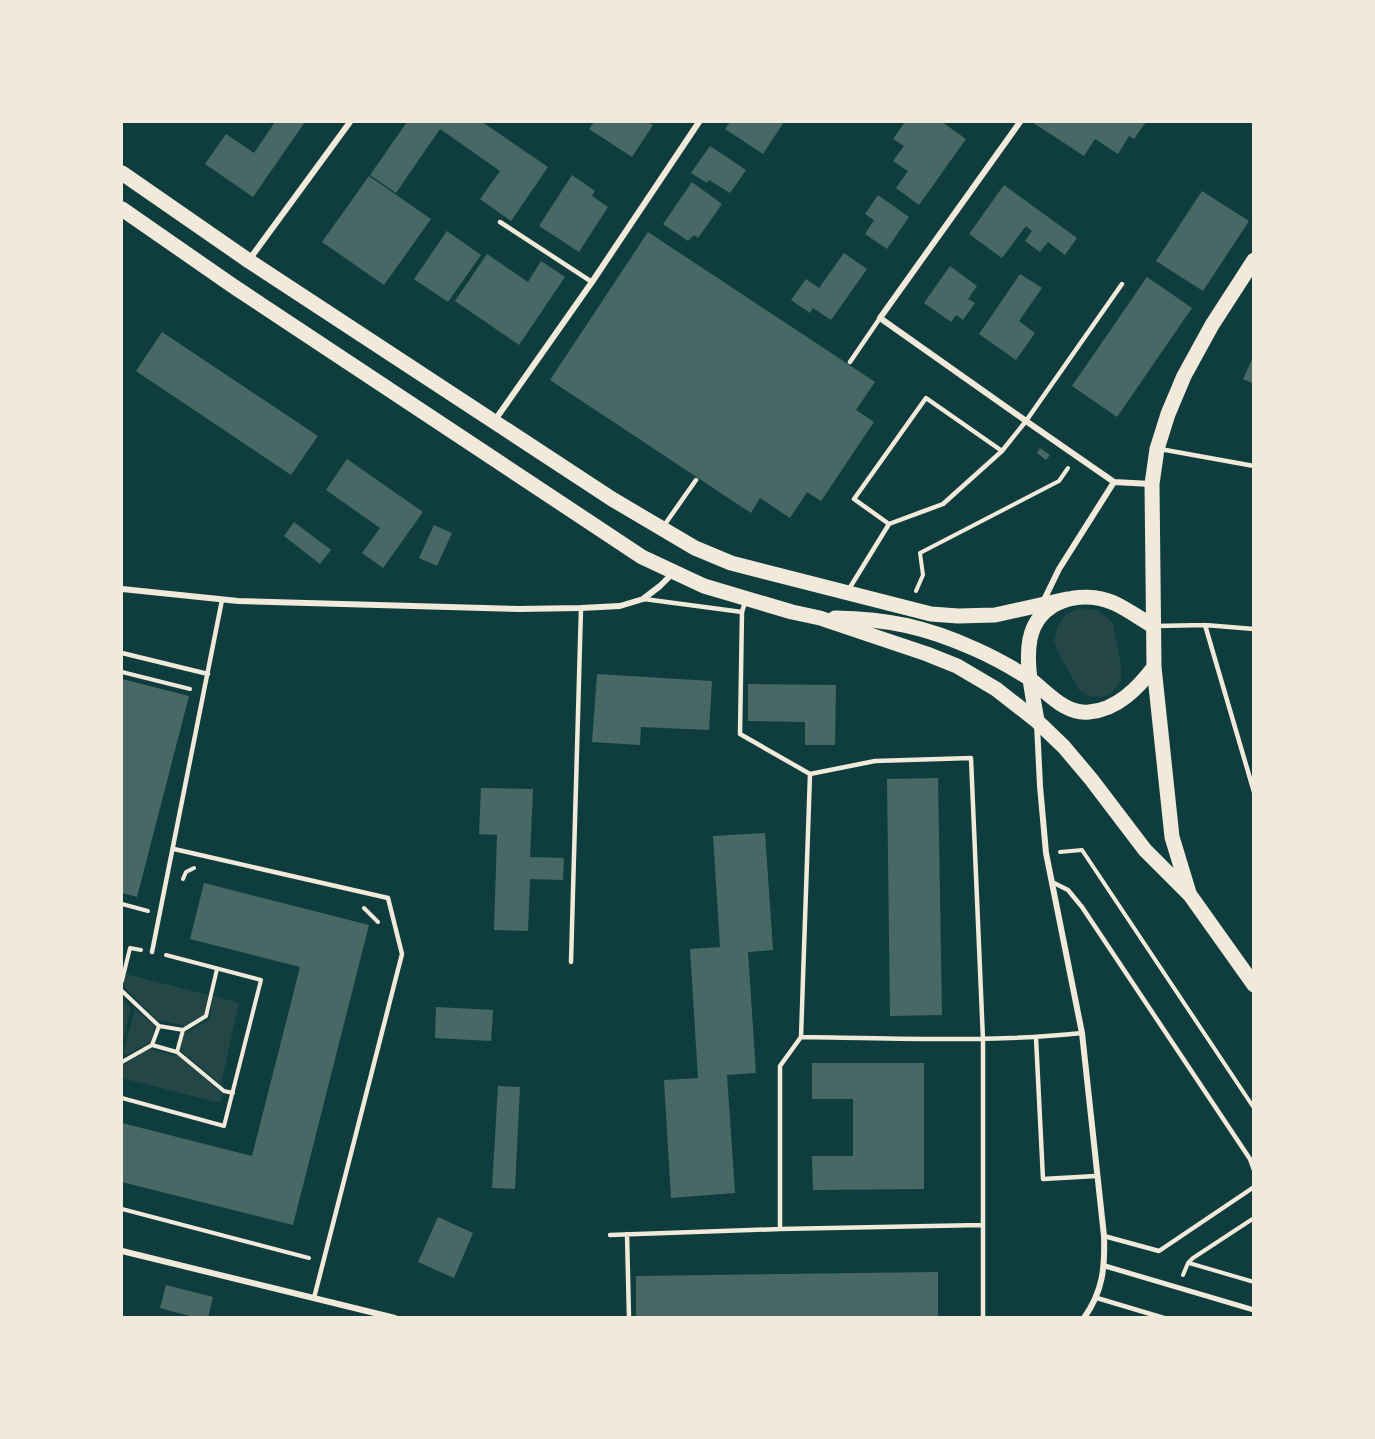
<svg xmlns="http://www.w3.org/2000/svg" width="1375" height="1439" viewBox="0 0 1375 1439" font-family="'Times New Roman',serif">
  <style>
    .green { fill: #244646 }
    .building { fill: #486865 }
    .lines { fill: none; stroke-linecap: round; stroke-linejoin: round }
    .path { stroke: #f1e9da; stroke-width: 4 }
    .service { stroke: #f1e9da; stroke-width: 4.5 }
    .pedestrian { stroke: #f1e9da; stroke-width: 5 }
    .minor { stroke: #f1e9da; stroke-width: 6 }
    .primary { stroke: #f1e9da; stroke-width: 15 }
  </style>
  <rect width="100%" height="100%" fill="#0f3d3e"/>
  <path class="green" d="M 1079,608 L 1098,610 L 1113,623 L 1121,665 L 1121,681 L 1110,695 L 1101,697 L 1089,696 L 1079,690 L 1058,652 L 1054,642 L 1058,625 L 1067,614 Z
    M 126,974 L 208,995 L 204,1015 L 185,1026 L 157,1020 L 123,986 Z
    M 214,996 L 239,1003 L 221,1084 L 180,1050 L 184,1034 L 209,1020 Z
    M 124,1000 L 131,1008 L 122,1045 L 122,1008 Z
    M 135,1009 L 155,1026 L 151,1042 L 126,1055 L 123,1054 Z
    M 150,1049 L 178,1056 L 223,1094 L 220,1103 L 122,1078 L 122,1066 Z"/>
  <path class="building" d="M 275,122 L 305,122 L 253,197 L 205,164 L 226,134 L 254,153 Z
    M 407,122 L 482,122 L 548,167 L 511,221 L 480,199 L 500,171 L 440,129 L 396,193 L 370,175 Z
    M 594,122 L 647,122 L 653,125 L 632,157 L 589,129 Z
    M 730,122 L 784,122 L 763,154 L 725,129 Z
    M 905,122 L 942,122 L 966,139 L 919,205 L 896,188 L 908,171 L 893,161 L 904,146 L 893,139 Z
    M 1032,122 L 1146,122 L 1134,139 L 1129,136 L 1118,154 L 1095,139 L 1084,156 Z
    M 710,146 L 746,170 L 730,193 L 709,180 L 707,183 L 691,173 Z
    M 572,175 L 595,191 L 592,196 L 608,207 L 579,252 L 539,226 Z
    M 369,176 L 431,219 L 384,285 L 322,242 Z
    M 692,182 L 722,204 L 698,238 L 694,235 L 688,241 L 663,224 Z
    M 1004,185 L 1077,238 L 1065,255 L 1048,242 L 1040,252 L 1025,241 L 1032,231 L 1026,226 L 1002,258 L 969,234 Z
    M 1202,191 L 1249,221 L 1203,291 L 1156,261 Z
    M 878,195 L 909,217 L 887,249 L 865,234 L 874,220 L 865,214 Z
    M 447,231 L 481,255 L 448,302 L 414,279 Z
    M 648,232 L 875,382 L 856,410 L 874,422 L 821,501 L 807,492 L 790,518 L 760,498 L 751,513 L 550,380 Z
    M 844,253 L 867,269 L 831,320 L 813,308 L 810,313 L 791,300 L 806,279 L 819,288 Z
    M 487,254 L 528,282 L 541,261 L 565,277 L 519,345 L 455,301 Z
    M 950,266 L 977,286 L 968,299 L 975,303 L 963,320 L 956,315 L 951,322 L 924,303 Z
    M 1020,274 L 1042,288 L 1019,321 L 1035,333 L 1016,360 L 979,334 Z
    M 1147,277 L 1192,308 L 1117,417 L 1072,386 Z
    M 162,332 L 318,436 L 291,475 L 136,371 Z
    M 1254,355 L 1254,384 L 1243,379 Z
    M 1040,448 L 1050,455 L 1046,460 L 1037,453 Z
    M 347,459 L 423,512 L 383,568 L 362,553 L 380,528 L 326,490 Z
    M 294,522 L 331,550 L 320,564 L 284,536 Z
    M 434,525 L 452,533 L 437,566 L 419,558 Z
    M 597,674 L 712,681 L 709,730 L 641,727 L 640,745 L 592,742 Z
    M 122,679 L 189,696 L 137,897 L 122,893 Z
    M 748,684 L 836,685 L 835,745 L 805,745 L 805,722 L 748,721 Z
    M 938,778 L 942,1015 L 890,1016 L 887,779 Z
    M 481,788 L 533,789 L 530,857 L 564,858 L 563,880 L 530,879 L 528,931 L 494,930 L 497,835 L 479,834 Z
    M 765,833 L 773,950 L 748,952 L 756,1073 L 727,1075 L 735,1193 L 671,1198 L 664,1080 L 698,1078 L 690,949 L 720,947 L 713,836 Z
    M 204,883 L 369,925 L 293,1225 L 122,1182 L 122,1123 L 252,1156 L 300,967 L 190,939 Z
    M 436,1007 L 493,1010 L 491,1041 L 435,1038 Z
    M 812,1063 L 924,1063 L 924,1189 L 813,1190 L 812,1156 L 853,1156 L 853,1099 L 812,1099 Z
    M 498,1086 L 520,1087 L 515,1189 L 492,1188 Z
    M 438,1217 L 473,1233 L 454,1278 L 418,1262 Z
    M 938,1272 L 938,1318 L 636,1318 L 636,1276 Z
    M 166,1285 L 213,1297 L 208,1318 L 197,1318 L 160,1308 Z"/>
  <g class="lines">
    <path class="path" d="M 916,591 L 923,575 L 920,553 L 1059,481 L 1068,468
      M 122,672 L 190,689
      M 1060,852 L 1082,850 L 1254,1108
      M 183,879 L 186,872 L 194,868
      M 122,904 L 148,911
      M 364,908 L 378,922
      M 122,981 L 130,948 L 141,950
      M 122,991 L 159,1026 L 152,1045 L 122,1062
      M 159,1026 L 183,1030 L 177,1052
      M 183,1030 L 206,1016 L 217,969
      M 152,1045 L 177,1052 L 224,1091 L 233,1093
      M 122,1098 L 224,1126 L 261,980 L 166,955
      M 122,1209 L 309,1258
      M 1189,1263 L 1254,1282
      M 1183,1275 L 1188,1263 L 1193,1258 L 1254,1218"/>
    <path class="service" d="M 500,222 L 592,282
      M 850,362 L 880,318
      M 1160,449 L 1254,466
      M 889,524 L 854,499 L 926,398 L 1002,451
      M 663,527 L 696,480
      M 849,589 L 889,524 L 943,504 L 1002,451 L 1026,421 L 1122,284
      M 644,599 L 742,612
      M 745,602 L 742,612 L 740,734 L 810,774 L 801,1037 L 780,1066 L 780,1229
      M 1205,625 L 1254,792
      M 1156,626 L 1205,625 L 1254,629
      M 122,653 L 208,674
      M 810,774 L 875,761 L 971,758 L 983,1040 L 983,1318
      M 174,849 L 388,898 L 402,954 L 314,1298
      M 1052,882 L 1068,890 L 1082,907 L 1250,1159 L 1254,1170
      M 152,952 L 222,600
      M 571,962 L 581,608
      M 801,1037 C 895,1038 989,1043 1082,1033
      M 1036,1038 L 1043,1179 L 1096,1176
      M 627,1234 L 629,1318
      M 610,1235 L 780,1229 L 981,1225
      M 1104,1236 L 1159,1251 L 1254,1187
      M 1097,1298 L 1164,1318"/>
    <path class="pedestrian" d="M 1105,1266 L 1254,1310"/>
    <path class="minor" d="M 1020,122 L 880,318 L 1026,421 L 1114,482 L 1151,484
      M 249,260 L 350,122
      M 495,420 L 592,282 L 699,122
      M 122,589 L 238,601 L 519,609 L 581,608 L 620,606 L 643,599 L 660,586 L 673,573
      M 1043,602 L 1059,569 L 1114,482
      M 1037,725 L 1040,786 L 1046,853 L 1082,1033 L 1104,1236 C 1105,1268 1103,1291 1084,1318
      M 122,1251 L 395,1318"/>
    <path class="primary" d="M 122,173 L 249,261 L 612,499 L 695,548 L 731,563 L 931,614 L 958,616 L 995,615 L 1067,599
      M 122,209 L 233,286 L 642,557 L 704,586 L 792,612 L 820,618 L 927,654 L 957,666 L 996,689 L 1037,721 L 1064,747 L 1091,779 L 1145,850 L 1190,895 L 1254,985
      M 835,618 C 889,619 926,627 975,649 C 993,657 1011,667 1027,677 C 1046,690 1064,715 1089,712 C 1117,710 1138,688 1154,667
      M 1037,721 C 1033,695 1025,665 1030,639 C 1038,600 1080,589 1114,603 C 1127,609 1141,619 1153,626
      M 1189,893 L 1172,837 L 1154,667 L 1152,484 L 1157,449 L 1168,414 L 1184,376 L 1212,325 L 1254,260"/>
  </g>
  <rect width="1375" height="1439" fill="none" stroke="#f1e9da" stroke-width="246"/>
</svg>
